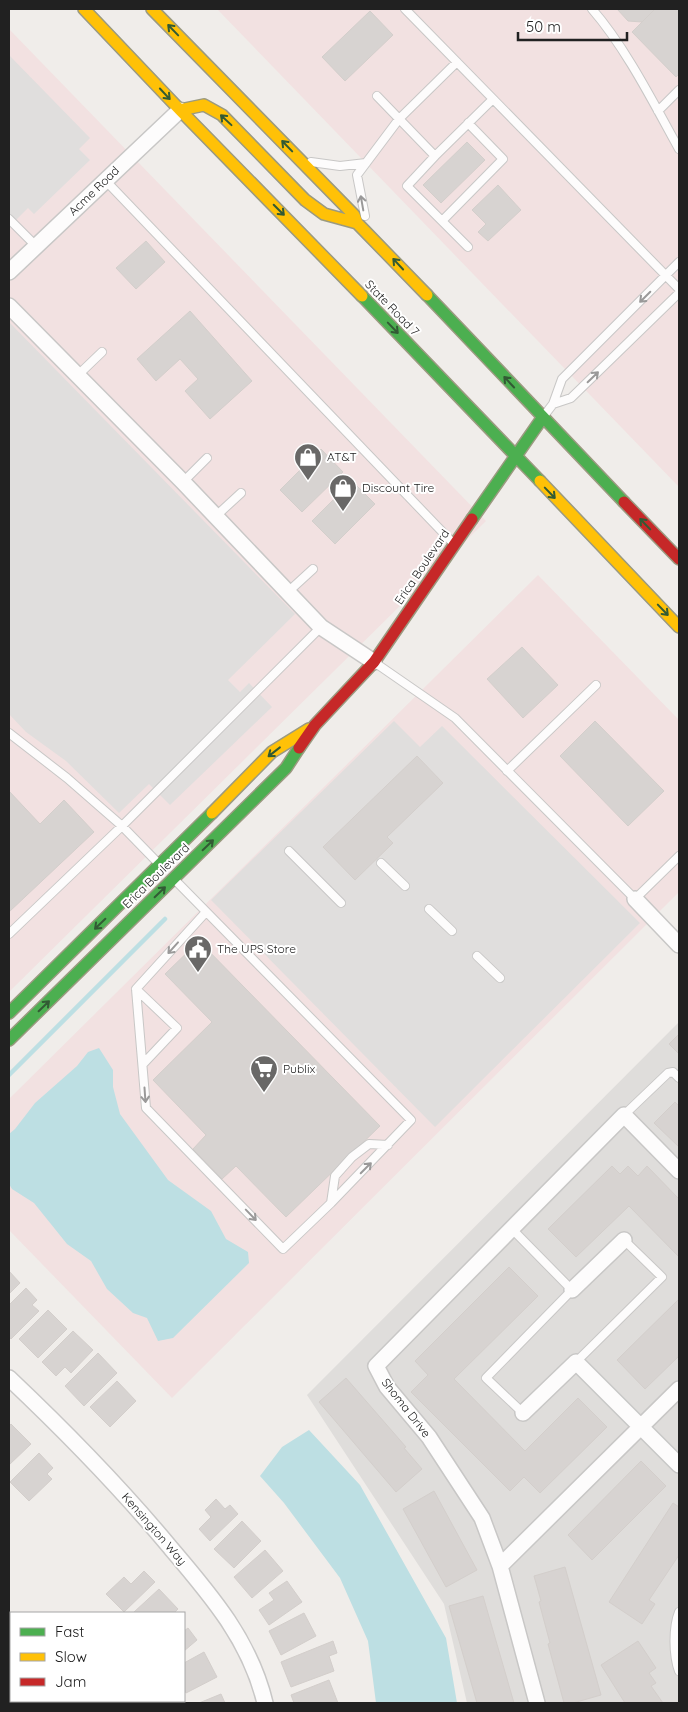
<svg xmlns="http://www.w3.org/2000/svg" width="688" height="1712" viewBox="0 0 688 1712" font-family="Quicksand,sans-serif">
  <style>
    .residential { fill: #dfdddb }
    .commercial { fill: #f2e1e1 }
    .parking { fill: #e0dedd }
    .water { fill: #bddfe3 }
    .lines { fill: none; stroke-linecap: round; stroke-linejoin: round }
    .stream { stroke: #bddfe3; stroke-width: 4.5 }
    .building { fill: #d7d3d1; stroke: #d3cecb }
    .lane-casing { stroke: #c8c7c6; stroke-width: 10 }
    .street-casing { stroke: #c8c7c6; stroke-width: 18 }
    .fast-casing { stroke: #9b9a80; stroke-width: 14 }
    .slow-casing { stroke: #9b9a80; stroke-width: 14 }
    .jam-casing { stroke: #9b9a80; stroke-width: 14 }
    .lane { stroke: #fdfcfc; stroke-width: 8 }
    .street { stroke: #fdfcfc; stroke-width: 15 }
    .fast { stroke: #4caf50; stroke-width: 11 }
    .slow { stroke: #ffc107; stroke-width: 11 }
    .jam { stroke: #c62828; stroke-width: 11 }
    .oneway { stroke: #325a34 }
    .oneway2 { stroke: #9a9999 }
    .labels { text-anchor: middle; stroke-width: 4; stroke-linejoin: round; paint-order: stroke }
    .street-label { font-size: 12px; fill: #212121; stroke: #fff }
    .poi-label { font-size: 12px; fill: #212121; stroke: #fff; text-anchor: start }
  </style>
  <rect width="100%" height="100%" fill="#f0edea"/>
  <path class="residential" d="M 679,1022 L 679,1703 L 467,1703 L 444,1604 L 307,1395 Z"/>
  <path class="commercial" d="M 217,9 L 679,9 L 679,487 Z
    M 9,29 L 486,521 L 9,992 Z
    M 538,575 L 679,720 L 679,892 L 172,1398 L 9,1230 L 9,1099 Z"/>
  <path class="parking" d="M 9,55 L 90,138 L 79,149 L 90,160 L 34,214 L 28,208 L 9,227 Z
    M 9,322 L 295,614 L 228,680 L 240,692 L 249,683 L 272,707 L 170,805 L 149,784 L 119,813 L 66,761 L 26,732 L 9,714 Z
    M 394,721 L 420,747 L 442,726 L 640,923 L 435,1127 L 211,900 Z"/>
  <path class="water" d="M 99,1048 L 113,1070 L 113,1087 L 120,1114 L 168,1180 L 211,1211 L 226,1239 L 248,1252 L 249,1263 L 173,1338 L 158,1341 L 147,1318 L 133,1313 L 107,1289 L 91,1261 L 67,1244 L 34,1203 L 12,1189 L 9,1184 L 9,1134 L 15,1129 L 35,1103 L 77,1066 L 88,1052 Z
    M 309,1430 L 360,1485 L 446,1638 L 457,1703 L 376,1703 L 368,1641 L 340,1578 L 284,1503 L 260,1476 L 282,1447 Z
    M 14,1701 L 141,1701 L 142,1703 L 12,1703 Z"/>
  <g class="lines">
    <path class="stream" d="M 9,1075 L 165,919"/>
  </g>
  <path class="building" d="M 617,9 L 655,9 L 642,22 L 628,21 Z
    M 655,9 L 679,9 L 679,74 L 676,77 L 632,32 Z
    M 370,11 L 393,35 L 345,81 L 322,57 Z
    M 467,142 L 485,160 L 441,203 L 423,185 Z
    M 498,185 L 521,210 L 488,241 L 478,232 L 486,224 L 472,210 Z
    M 146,241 L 165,262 L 136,289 L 116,268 Z
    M 190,311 L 252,381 L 210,419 L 185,391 L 198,379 L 180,359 L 156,381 L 137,359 Z
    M 321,449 L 343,472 L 302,512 L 280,490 Z
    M 352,481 L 375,504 L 335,544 L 312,521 Z
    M 522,647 L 558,685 L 523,718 L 487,679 Z
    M 595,721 L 664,791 L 628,826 L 560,756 Z
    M 417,756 L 443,783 L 387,837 L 393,843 L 355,880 L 323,847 Z
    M 9,791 L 40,824 L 64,800 L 94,832 L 9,912 Z
    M 199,941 L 380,1126 L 286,1217 L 236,1166 L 222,1179 L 193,1149 L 206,1135 L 153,1080 L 212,1022 L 165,974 Z
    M 679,1034 L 679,1054 L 669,1044 Z
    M 675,1102 L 679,1106 L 679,1147 L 654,1123 Z
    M 612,1166 L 620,1174 L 628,1166 L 638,1176 L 647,1166 L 679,1199 L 679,1257 L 629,1206 L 576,1257 L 548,1229 Z
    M 509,1267 L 538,1296 L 454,1379 L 525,1451 L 578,1398 L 607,1427 L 540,1493 L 524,1477 L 510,1491 L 411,1392 L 428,1375 L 415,1361 Z
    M 9,1271 L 20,1283 L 9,1294 Z
    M 26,1288 L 37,1300 L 32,1305 L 39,1311 L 11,1339 L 9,1337 L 9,1305 Z
    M 679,1299 L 679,1356 L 645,1389 L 617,1360 Z
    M 48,1310 L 67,1329 L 38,1358 L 19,1339 Z
    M 73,1331 L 93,1350 L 71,1373 L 65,1367 L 56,1376 L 42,1362 Z
    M 98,1353 L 117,1373 L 84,1406 L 65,1386 Z
    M 346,1378 L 406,1447 L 404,1448 L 422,1469 L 396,1492 L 319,1402 Z
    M 117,1381 L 136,1401 L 110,1427 L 90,1407 Z
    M 11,1424 L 31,1444 L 9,1465 L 9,1426 Z
    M 39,1453 L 53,1468 L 47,1474 L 52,1479 L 29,1501 L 10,1482 Z
    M 641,1461 L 666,1486 L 592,1560 L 568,1535 Z
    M 434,1491 L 477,1570 L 446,1587 L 403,1509 Z
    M 216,1499 L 225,1509 L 230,1505 L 238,1514 L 210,1541 L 199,1529 L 211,1517 L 205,1510 Z
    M 673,1503 L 679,1507 L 679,1555 L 649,1600 L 655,1604 L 642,1624 L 609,1602 Z
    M 242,1521 L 261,1541 L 234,1568 L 214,1549 Z
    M 265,1550 L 283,1571 L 252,1598 L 234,1577 Z
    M 565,1567 L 601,1695 L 573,1703 L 564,1703 L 548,1644 L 550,1643 L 539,1602 L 541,1601 L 534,1576 Z
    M 144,1571 L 155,1582 L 124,1612 L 106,1594 L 124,1577 L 131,1584 Z
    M 287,1581 L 302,1602 L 269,1625 L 259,1610 L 274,1600 L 269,1593 Z
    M 159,1589 L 178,1609 L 174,1613 L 135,1613 L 134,1612 Z
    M 483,1596 L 514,1703 L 477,1703 L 449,1606 Z
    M 304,1613 L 316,1636 L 281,1655 L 269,1631 Z
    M 188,1628 L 197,1640 L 184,1651 L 184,1631 Z
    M 333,1641 L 337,1653 L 329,1656 L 334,1671 L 291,1687 L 281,1662 Z
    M 638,1641 L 656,1668 L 649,1673 L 656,1683 L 651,1686 L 663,1703 L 625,1703 L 601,1665 Z
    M 204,1652 L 217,1677 L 186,1693 L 184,1688 L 184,1663 Z
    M 329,1680 L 338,1703 L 294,1703 L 291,1695 Z
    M 221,1694 L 225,1703 L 199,1703 Z"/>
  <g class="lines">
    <g class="lane-casing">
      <path id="lane" d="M 405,9 L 679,289
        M 592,9 C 626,48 654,104 679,149
        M 377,96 L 435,156 L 407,186 L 468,247
        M 658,111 L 679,90
        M 435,156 L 493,99
        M 311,162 L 340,166 L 366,163
        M 105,180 L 453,543
        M 365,216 L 357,175 L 399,119 L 457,62
        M 9,219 L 36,246
        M 442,221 L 503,159 L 468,123
        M 78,375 L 102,352
        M 553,404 L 571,398 L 679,293
        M 543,417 L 553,404 L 562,379 L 679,262
        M 183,482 L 207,458
        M 216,516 L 241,493
        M 289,591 L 313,569
        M 374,662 L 455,718 L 635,899 L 679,856
        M 9,733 L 67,778 L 122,826 L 160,865
        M 507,771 L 596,685
        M 289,851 L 341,903
        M 381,863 L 405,886
        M 175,880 C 253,960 332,1040 411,1120 L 331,1203 L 283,1249 L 146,1108 L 136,989 L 206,912
        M 429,909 L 452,931
        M 9,934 L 122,826 L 321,627
        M 477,956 L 500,978
        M 136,989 L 177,1028 L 143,1064
        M 624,1115 L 668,1073 L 673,1072 L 679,1078
        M 331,1203 L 335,1176 L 352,1157 L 369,1144 L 388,1145
        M 512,1229 L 572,1290 L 486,1378 L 523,1413
        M 576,1362 L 662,1277 L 624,1240
        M 679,1612 C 673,1627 673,1655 679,1671"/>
    </g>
    <g class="street-casing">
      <path id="street" d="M 9,272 L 180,110
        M 9,306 L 183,482 L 321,627 L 374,662
        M 635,899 L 679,945
        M 572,1290 L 624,1240
        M 9,1378 C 65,1431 119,1486 169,1546 C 210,1594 250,1640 265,1703
        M 523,1413 L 576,1362 L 679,1465
        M 500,1566 L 679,1389
        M 537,1703 L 500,1566 L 482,1518 L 429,1437 L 387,1387 L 376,1366 L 624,1115 L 679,1171"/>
    </g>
    <g class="fast-casing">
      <path id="fast" d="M 427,295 L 624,502
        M 362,296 L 540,481
        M 472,519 L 543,417
        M 9,1013 L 212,813
        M 9,1040 L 286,768 L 299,748"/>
    </g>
    <g class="slow-casing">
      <path id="slow" d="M 84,9 L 180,110 L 362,296
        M 152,9 L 354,215 L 357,223 L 427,295
        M 180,110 L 204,105 L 222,115 L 305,200 L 324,214 L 357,223
        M 540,481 L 679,627
        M 212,813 L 272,752 L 309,729"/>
    </g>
    <g class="jam-casing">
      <path id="jam" d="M 624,502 L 679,559
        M 299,748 L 315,725 L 374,662 L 472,519"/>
    </g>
    <use href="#lane" class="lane"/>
    <use href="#street" class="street"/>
    <use href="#fast" class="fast"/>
    <use href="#slow" class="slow"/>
    <use href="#jam" class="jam"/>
  </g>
  <defs><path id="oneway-shaft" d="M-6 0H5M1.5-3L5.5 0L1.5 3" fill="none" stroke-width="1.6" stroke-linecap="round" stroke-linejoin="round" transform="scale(1.25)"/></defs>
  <g class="oneway">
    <use href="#oneway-shaft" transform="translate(173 30) rotate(-134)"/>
    <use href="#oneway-shaft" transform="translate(165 94) rotate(47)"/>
    <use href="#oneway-shaft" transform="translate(226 120) rotate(-137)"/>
    <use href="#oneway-shaft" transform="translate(287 146) rotate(-134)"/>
    <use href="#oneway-shaft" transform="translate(279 210) rotate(45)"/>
    <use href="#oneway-shaft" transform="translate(398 264) rotate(-133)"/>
    <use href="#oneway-shaft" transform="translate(393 328) rotate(46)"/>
    <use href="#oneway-shaft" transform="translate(509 382) rotate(-133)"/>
    <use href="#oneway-shaft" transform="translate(550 493) rotate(46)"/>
    <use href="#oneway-shaft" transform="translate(645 524) rotate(-134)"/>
    <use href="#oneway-shaft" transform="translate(663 610) rotate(46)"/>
    <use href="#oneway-shaft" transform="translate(274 752) rotate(142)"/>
    <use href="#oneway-shaft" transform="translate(208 845) rotate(-44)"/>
    <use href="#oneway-shaft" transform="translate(160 892) rotate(-44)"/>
    <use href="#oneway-shaft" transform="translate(100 924) rotate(136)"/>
    <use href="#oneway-shaft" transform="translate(44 1006) rotate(-44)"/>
  </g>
  <g class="oneway2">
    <use href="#oneway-shaft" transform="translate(362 203) rotate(-100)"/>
    <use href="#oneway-shaft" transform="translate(645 297) rotate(135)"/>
    <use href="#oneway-shaft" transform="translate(593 377) rotate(-44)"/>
    <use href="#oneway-shaft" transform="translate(173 948) rotate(132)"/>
    <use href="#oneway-shaft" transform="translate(145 1095) rotate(86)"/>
    <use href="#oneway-shaft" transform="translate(366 1168) rotate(-45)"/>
    <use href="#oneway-shaft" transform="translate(251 1215) rotate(46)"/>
  </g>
  <defs>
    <g id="shop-pin" transform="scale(1.4375)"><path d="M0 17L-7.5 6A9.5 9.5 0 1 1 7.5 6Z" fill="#696867" stroke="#fff"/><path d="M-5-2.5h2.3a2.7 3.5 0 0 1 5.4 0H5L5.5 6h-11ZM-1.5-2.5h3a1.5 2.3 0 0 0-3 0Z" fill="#fff"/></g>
    <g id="civic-pin" transform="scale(1.4375)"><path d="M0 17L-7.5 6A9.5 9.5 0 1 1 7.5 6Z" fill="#696867" stroke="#fff"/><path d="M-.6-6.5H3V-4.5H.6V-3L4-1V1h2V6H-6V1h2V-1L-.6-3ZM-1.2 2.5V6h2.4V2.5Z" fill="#fff"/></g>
    <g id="supermarket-pin" transform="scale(1.4375)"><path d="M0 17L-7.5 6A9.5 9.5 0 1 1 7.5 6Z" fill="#696867" stroke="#fff"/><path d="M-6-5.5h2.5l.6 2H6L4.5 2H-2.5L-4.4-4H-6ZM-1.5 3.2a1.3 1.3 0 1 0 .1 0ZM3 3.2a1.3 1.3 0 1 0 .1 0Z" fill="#fff"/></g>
  </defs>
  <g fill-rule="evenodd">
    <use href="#shop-pin" x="308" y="457"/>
    <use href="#shop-pin" x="343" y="488"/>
    <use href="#civic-pin" x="198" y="949"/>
    <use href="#supermarket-pin" x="264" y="1069"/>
  </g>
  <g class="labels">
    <g class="street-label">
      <text transform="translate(94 191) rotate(-44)" y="4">Acme Road</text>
      <text transform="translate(392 308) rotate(46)" y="4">State Road 7</text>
      <text transform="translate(422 567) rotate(-56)" y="4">Erica Boulevard</text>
      <text transform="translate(156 876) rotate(-44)" y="4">Erica Boulevard</text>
      <text transform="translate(406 1408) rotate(52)" y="4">Shoma Drive</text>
      <text transform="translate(154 1529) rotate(49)" y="4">Kensington Way</text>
    </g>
    <g class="poi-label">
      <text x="327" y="461">AT&amp;T</text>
      <text x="362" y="492">Discount Tire</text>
      <text x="217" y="953">The UPS Store</text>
      <text x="283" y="1073">Publix</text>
    </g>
  </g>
  <rect width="688" height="1712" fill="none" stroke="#212121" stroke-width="20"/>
  <rect x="10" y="1612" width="175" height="90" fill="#ffffff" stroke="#a6a6a6"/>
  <rect x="20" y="1628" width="25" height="8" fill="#4caf50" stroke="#a6a6a6"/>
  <text x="55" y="1637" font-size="15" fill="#212121">Fast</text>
  <rect x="20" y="1653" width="25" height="8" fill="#ffc107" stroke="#a6a6a6"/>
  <text x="55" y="1662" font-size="15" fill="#212121">Slow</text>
  <rect x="20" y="1678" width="25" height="8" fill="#c62828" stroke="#a6a6a6"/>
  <text x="55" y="1687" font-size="15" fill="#212121">Jam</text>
  <path d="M518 32v8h109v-8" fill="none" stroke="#212121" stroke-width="2.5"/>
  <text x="526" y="32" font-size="15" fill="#212121" stroke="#ffffff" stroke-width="4" paint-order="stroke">50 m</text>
</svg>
